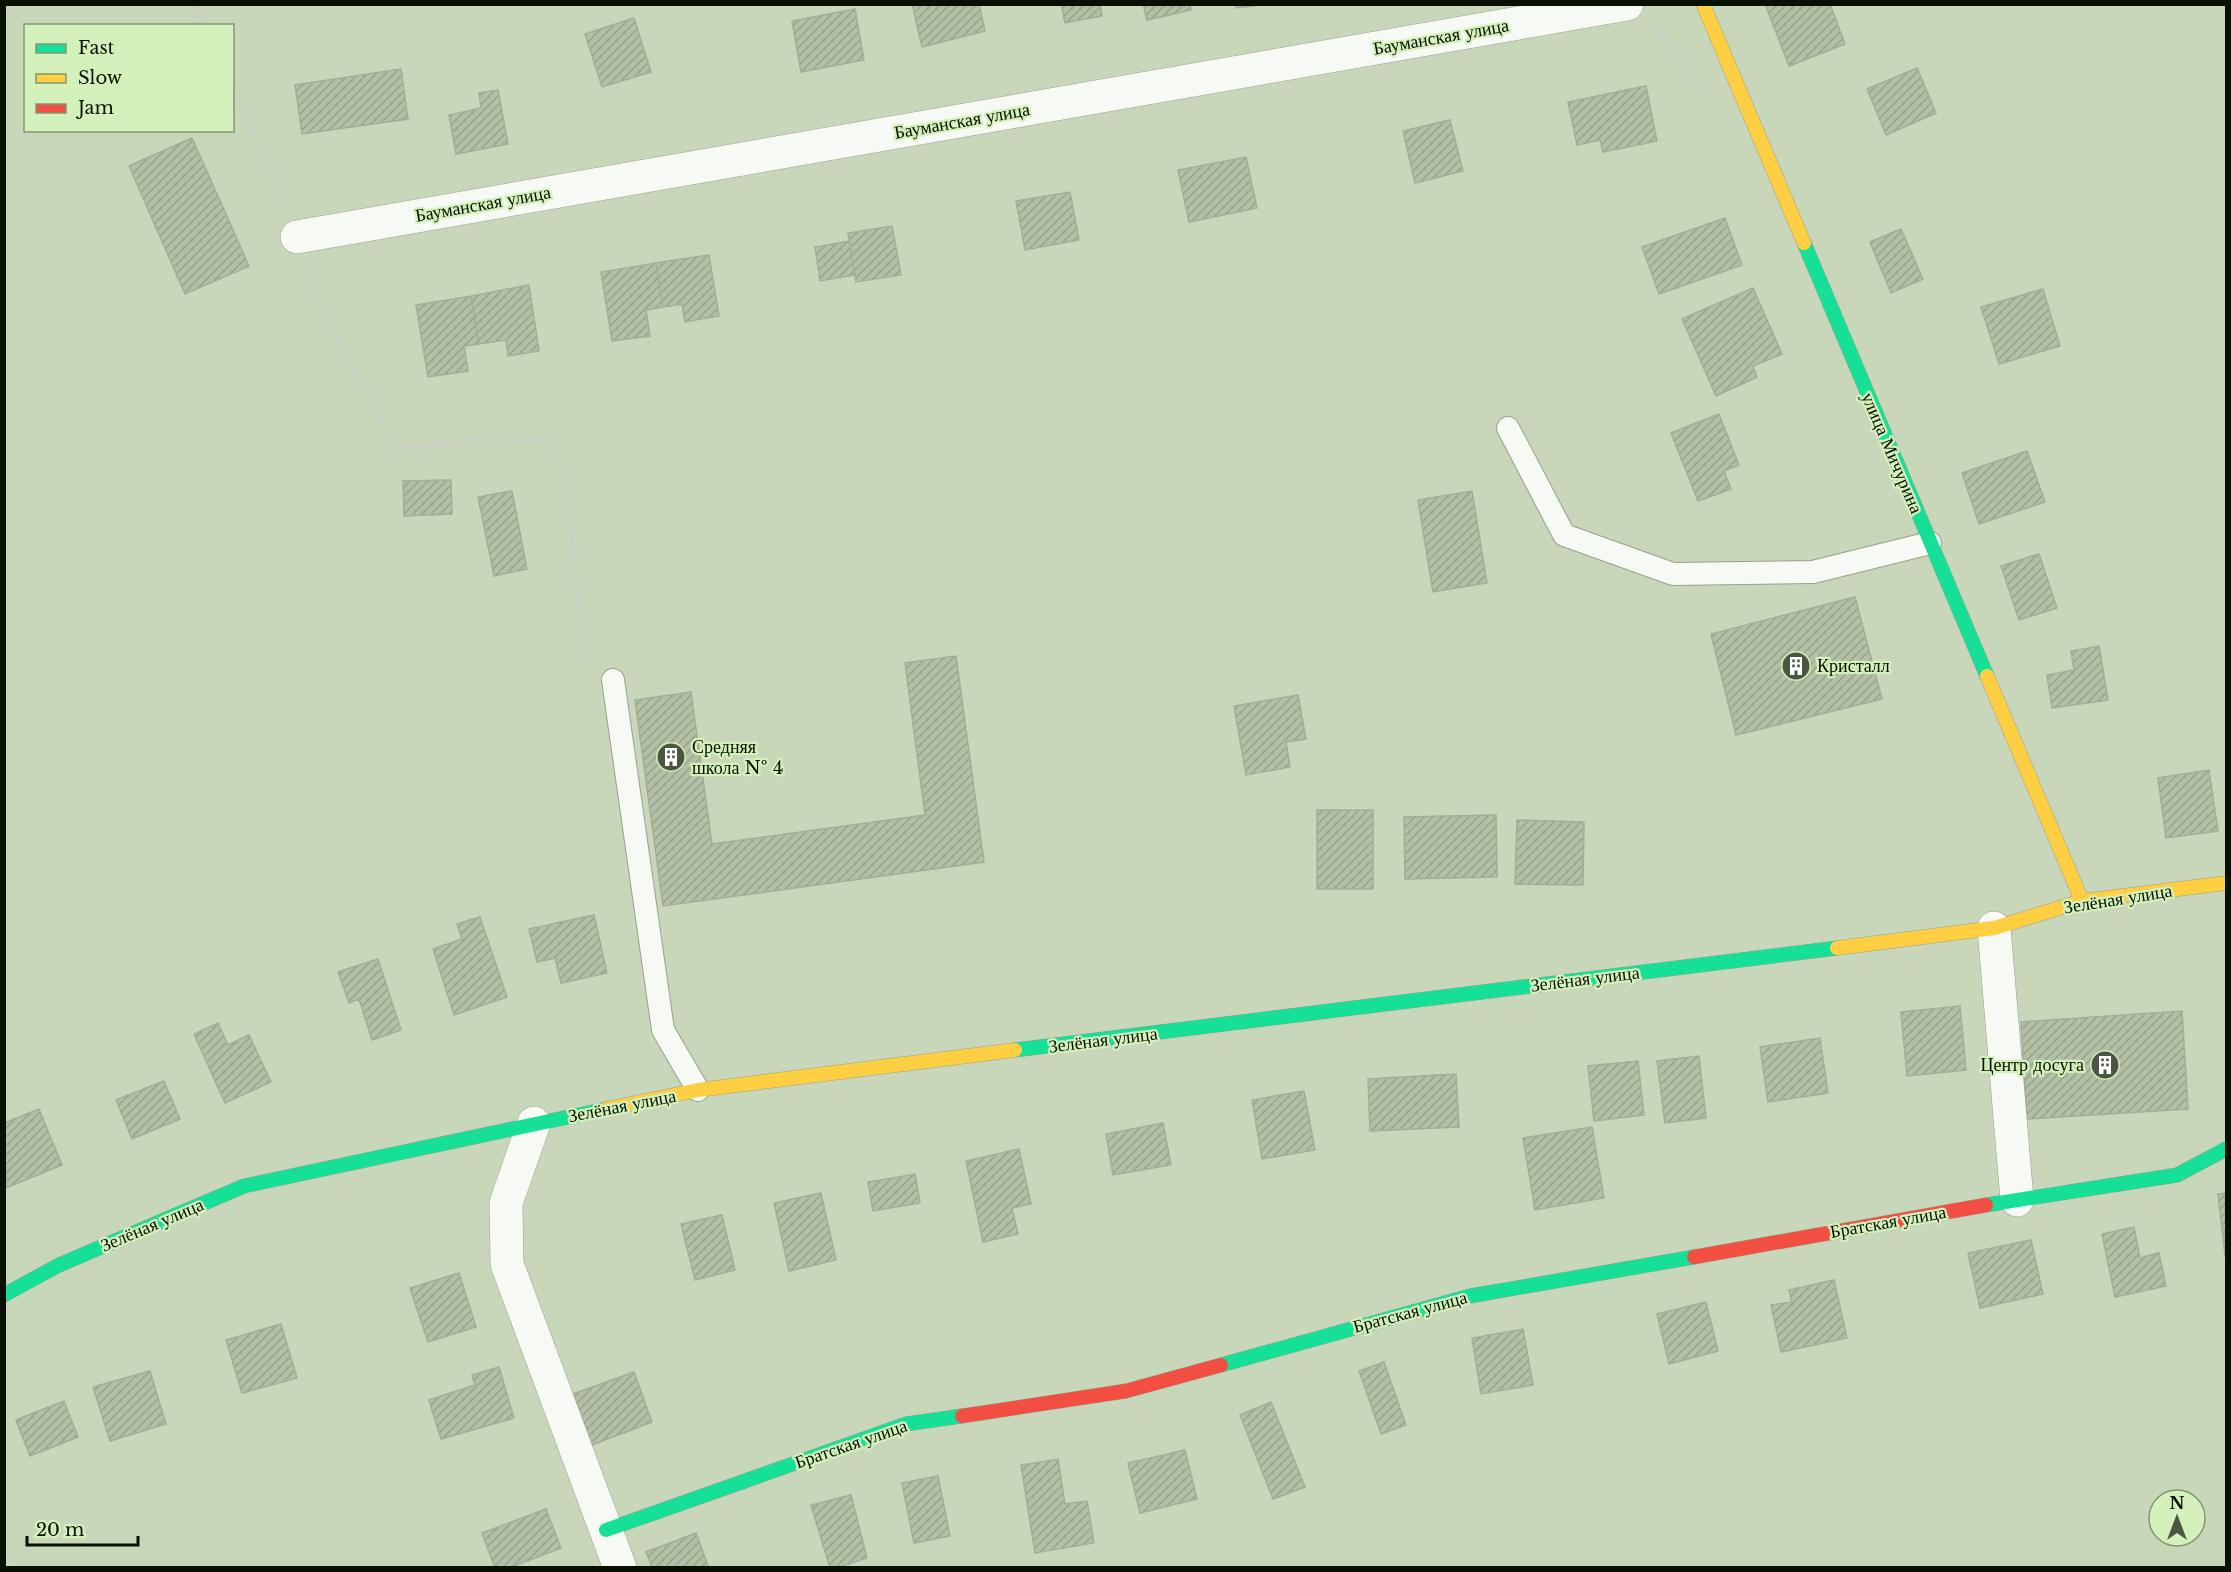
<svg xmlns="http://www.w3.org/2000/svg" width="2231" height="1572" viewBox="0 0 2231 1572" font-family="'Libre Baskerville',serif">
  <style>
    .building { fill: url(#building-hatch); stroke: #a2ae97; stroke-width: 1.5 }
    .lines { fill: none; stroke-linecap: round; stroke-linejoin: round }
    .lane-casing { stroke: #96a28c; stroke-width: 24 }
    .street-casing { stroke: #96a28c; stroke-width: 34 }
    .fast-casing { stroke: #96a28c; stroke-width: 15 }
    .slow-casing { stroke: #96a28c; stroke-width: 15 }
    .jam-casing { stroke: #96a28c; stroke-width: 15 }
    .path { stroke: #cacec6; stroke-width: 4; stroke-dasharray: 6 3; stroke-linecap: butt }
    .lane { stroke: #f7f9f5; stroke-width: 22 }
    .street { stroke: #f7f9f5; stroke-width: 33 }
    .fast { stroke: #16e098; stroke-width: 14 }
    .slow { stroke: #ffcf43; stroke-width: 14 }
    .jam { stroke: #f24e42; stroke-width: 14 }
    .labels { text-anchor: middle; stroke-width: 4.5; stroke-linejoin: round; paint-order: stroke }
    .street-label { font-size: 18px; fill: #071001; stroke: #d4f1bb }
    .poi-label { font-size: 18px; fill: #071001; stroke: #d4f1bb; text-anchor: start }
  </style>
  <defs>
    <pattern id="building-hatch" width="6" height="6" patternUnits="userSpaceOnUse" patternTransform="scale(1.5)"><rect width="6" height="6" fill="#b2c0a5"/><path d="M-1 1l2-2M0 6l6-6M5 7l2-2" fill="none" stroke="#98a48c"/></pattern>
  </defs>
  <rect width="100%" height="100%" fill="#c8d7ba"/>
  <path class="building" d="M 912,4 L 979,4 L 985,31 L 922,47 Z
    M 1061,4 L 1100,4 L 1102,16 L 1065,23 Z
    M 1143,4 L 1190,4 L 1191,10 L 1147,20 Z
    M 1236,4 L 1269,4 L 1236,8 Z
    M 1765,4 L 1830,4 L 1845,44 L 1789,66 Z
    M 855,9 L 864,60 L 801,72 L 792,21 Z
    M 634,18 L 651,72 L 602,87 L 585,34 Z
    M 1917,68 L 1936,113 L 1886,135 L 1867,89 Z
    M 401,69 L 408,119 L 302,134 L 295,85 Z
    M 1646,86 L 1657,141 L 1603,152 L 1600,140 L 1577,145 L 1568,102 Z
    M 498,90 L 508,144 L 456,154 L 449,115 L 481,108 L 479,93 Z
    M 1450,120 L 1463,171 L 1415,183 L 1403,131 Z
    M 192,138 L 249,266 L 185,294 L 129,166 Z
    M 1246,157 L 1257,208 L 1189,222 L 1178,170 Z
    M 1070,192 L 1079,240 L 1025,250 L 1016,201 Z
    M 1725,218 L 1742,265 L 1659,294 L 1642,247 Z
    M 892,226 L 901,275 L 856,282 L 848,233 Z
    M 1901,229 L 1923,279 L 1891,293 L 1870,242 Z
    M 849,241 L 855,275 L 820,281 L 815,247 Z
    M 709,255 L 719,316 L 685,322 L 682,304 L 663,307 L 656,263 Z
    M 656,263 L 663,307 L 646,310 L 650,336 L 612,341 L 601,272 Z
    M 529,285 L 539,351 L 508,356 L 506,340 L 479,344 L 471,296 Z
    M 1753,288 L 1782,354 L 1753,366 L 1757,377 L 1716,396 L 1682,319 Z
    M 2043,289 L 2060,346 L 1999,364 L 1981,307 Z
    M 471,296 L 479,344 L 464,346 L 468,371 L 428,377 L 416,305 Z
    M 1719,414 L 1739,465 L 1724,471 L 1731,489 L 1698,501 L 1671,433 Z
    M 2027,451 L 2045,502 L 1979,524 L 1962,473 Z
    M 451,480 L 452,514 L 404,516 L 403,481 Z
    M 512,491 L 527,569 L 494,576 L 478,497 Z
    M 1472,491 L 1487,583 L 1433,592 L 1418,500 Z
    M 2039,554 L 2057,608 L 2019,620 L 2001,566 Z
    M 1855,597 L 1882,699 L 1736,735 L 1711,634 Z
    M 2099,646 L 2108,700 L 2052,708 L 2047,675 L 2074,670 L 2071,651 Z
    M 956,656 L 984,862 L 663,906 L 635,700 L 691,692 L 712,844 L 925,815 L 905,663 Z
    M 1298,695 L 1306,739 L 1286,742 L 1290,767 L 1246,775 L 1234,706 Z
    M 2209,770 L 2218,831 L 2166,838 L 2158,778 Z
    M 1317,810 L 1373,810 L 1373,889 L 1317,889 Z
    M 1496,815 L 1497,877 L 1405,879 L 1404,817 Z
    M 1517,820 L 1584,822 L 1583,885 L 1515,884 Z
    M 594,915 L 607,973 L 561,983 L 555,958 L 537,962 L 529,929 Z
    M 480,917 L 507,997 L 454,1015 L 433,949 L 462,939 L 457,924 Z
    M 378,959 L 401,1030 L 372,1040 L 359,999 L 349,1003 L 338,972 Z
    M 1960,1006 L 1966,1070 L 1907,1076 L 1901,1012 Z
    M 2182,1011 L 2188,1109 L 2027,1119 L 2021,1022 Z
    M 218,1023 L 228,1045 L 249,1035 L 271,1082 L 225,1103 L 194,1034 Z
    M 1820,1038 L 1828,1093 L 1768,1102 L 1760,1047 Z
    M 1699,1056 L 1706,1118 L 1665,1123 L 1657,1061 Z
    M 1638,1061 L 1644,1115 L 1594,1121 L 1588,1066 Z
    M 1456,1074 L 1459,1127 L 1370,1131 L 1368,1079 Z
    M 164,1081 L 180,1119 L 132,1139 L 116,1100 Z
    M 1304,1091 L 1315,1150 L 1262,1159 L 1252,1100 Z
    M 39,1109 L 62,1165 L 6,1188 L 4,1123 Z
    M 1163,1123 L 1171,1165 L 1113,1175 L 1106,1134 Z
    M 1592,1127 L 1604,1198 L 1535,1210 L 1523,1138 Z
    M 1019,1149 L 1031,1204 L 1012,1208 L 1018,1234 L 983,1242 L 966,1161 Z
    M 915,1174 L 920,1203 L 873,1211 L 868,1182 Z
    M 821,1193 L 836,1260 L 789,1271 L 774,1203 Z
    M 2226,1193 L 2226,1254 L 2225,1255 L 2218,1194 Z
    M 722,1215 L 735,1270 L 695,1280 L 681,1224 Z
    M 2134,1227 L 2140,1258 L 2159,1253 L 2166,1286 L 2115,1297 L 2102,1234 Z
    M 2031,1240 L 2043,1294 L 1980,1308 L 1968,1253 Z
    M 459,1273 L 476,1327 L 428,1342 L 410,1288 Z
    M 1834,1280 L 1847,1338 L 1781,1352 L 1771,1305 L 1792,1302 L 1789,1290 Z
    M 1706,1302 L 1718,1351 L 1669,1364 L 1657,1314 Z
    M 281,1324 L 297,1378 L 242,1393 L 226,1340 Z
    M 1523,1329 L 1533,1385 L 1481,1394 L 1472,1338 Z
    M 1384,1362 L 1406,1425 L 1381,1434 L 1359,1371 Z
    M 499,1367 L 514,1418 L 441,1439 L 429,1400 L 475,1385 L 472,1375 Z
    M 150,1371 L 166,1424 L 110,1441 L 93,1387 Z
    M 634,1372 L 652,1422 L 592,1445 L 573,1394 Z
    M 64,1401 L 78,1437 L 30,1456 L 16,1420 Z
    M 1271,1402 L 1305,1487 L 1273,1499 L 1240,1415 Z
    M 1185,1450 L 1197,1499 L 1140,1513 L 1128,1463 Z
    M 1058,1459 L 1065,1504 L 1087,1501 L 1094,1543 L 1035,1553 L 1021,1465 Z
    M 938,1476 L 950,1536 L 914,1543 L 902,1483 Z
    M 851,1495 L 867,1558 L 837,1568 L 830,1568 L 811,1505 Z
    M 546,1509 L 561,1548 L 509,1568 L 495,1568 L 482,1533 Z
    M 696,1533 L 709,1568 L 652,1568 L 646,1552 Z"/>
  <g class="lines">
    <g class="lane-casing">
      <path id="lane" d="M 1508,428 L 1564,535 L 1673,574 L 1813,572 L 1930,543
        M 613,680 L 663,1030 L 698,1090"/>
    </g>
    <g class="street-casing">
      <path id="street" d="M 297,237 L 1627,4
        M 1994,928 L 2017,1200
        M 534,1123 L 506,1203 L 507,1264 L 620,1568"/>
    </g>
    <g class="fast-casing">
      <path id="fast" d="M 1804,243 L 1987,676
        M 1015,1050 L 1837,948
        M 1986,1205 L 2177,1175 L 2226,1149
        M 4,1295 L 59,1265 L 244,1186 L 606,1109
        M 1221,1365 L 1470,1296 L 1694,1257
        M 606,1530 L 906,1424 L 962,1416"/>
    </g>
    <g class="slow-casing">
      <path id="slow" d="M 1703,4 L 1804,243
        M 1987,676 L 2082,901
        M 1837,948 L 1994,928 L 2082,901 L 2226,883
        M 606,1109 L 698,1090 L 1015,1050"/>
    </g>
    <g class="jam-casing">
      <path id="jam" d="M 1694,1257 L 1986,1205
        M 962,1416 L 1126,1391 L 1221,1365"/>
    </g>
    <path class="path" d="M 193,4 L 203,26
      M 1655,23 L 1698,90
      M 232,87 L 265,154 L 284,204
      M 308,270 L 324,314 L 397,448 L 537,437 L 563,470 L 587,664"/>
    <use href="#lane" class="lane"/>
    <use href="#street" class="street"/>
    <use href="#fast" class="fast"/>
    <use href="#slow" class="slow"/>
    <use href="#jam" class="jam"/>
  </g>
  <defs>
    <g id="building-disc" transform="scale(1.5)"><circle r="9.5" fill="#4b5642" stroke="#d4f1bb"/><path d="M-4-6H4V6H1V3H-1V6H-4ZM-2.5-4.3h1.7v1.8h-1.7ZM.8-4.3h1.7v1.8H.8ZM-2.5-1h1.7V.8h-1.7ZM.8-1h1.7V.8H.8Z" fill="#fff"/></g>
  </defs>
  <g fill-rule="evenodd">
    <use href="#building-disc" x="1796" y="666"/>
    <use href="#building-disc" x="671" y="757"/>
    <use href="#building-disc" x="2105" y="1065"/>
  </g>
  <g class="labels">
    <g class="street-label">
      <text transform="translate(1441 37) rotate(-10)" y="6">Бауманская улица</text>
      <text transform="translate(962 121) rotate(-10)" y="6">Бауманская улица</text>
      <text transform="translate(483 204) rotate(-10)" y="6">Бауманская улица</text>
      <text transform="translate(1892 453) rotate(67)" y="6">улица Мичурина</text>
      <text transform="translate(2118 899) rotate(-9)" y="6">Зелёная улица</text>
      <text transform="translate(1585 979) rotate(-7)" y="6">Зелёная улица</text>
      <text transform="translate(1103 1040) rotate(-7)" y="6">Зелёная улица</text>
      <text transform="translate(622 1106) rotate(-11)" y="6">Зелёная улица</text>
      <text transform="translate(1888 1222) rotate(-10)" y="6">Братская улица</text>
      <text transform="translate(152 1225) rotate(-23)" y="6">Зелёная улица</text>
      <text transform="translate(1410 1312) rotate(-15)" y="6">Братская улица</text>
      <text transform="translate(851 1444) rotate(-19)" y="6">Братская улица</text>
    </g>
    <g class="poi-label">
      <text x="1817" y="672">Кристалл</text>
      <text x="692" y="753">Средняя<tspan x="692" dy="21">школа № 4</tspan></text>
      <text x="2084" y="1071" text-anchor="end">Центр досуга</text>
    </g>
  </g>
  <rect width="2231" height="1572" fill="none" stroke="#071001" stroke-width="12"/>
  <rect x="24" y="24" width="210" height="108" fill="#d4f1bb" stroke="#829771" stroke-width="1.5"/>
  <rect x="36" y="44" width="30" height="9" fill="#16e098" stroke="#829771" stroke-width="1.5"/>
  <text x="78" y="54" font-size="18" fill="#071001">Fast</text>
  <rect x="36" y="74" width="30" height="9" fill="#ffcf43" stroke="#829771" stroke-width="1.5"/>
  <text x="78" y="84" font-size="18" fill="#071001">Slow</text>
  <rect x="36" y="104" width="30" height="9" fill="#f24e42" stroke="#829771" stroke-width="1.5"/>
  <text x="78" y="114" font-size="18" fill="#071001">Jam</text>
  <g transform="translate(2177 1518)"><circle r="28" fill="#d4f1bb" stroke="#829771" stroke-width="1.5"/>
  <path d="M0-4.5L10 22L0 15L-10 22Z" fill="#4b5642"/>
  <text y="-9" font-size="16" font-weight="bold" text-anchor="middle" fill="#071001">N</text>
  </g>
  <path d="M27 1536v9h111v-9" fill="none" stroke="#071001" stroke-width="3"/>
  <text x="36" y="1536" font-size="18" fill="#071001" stroke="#d4f1bb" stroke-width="4.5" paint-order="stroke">20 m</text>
</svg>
